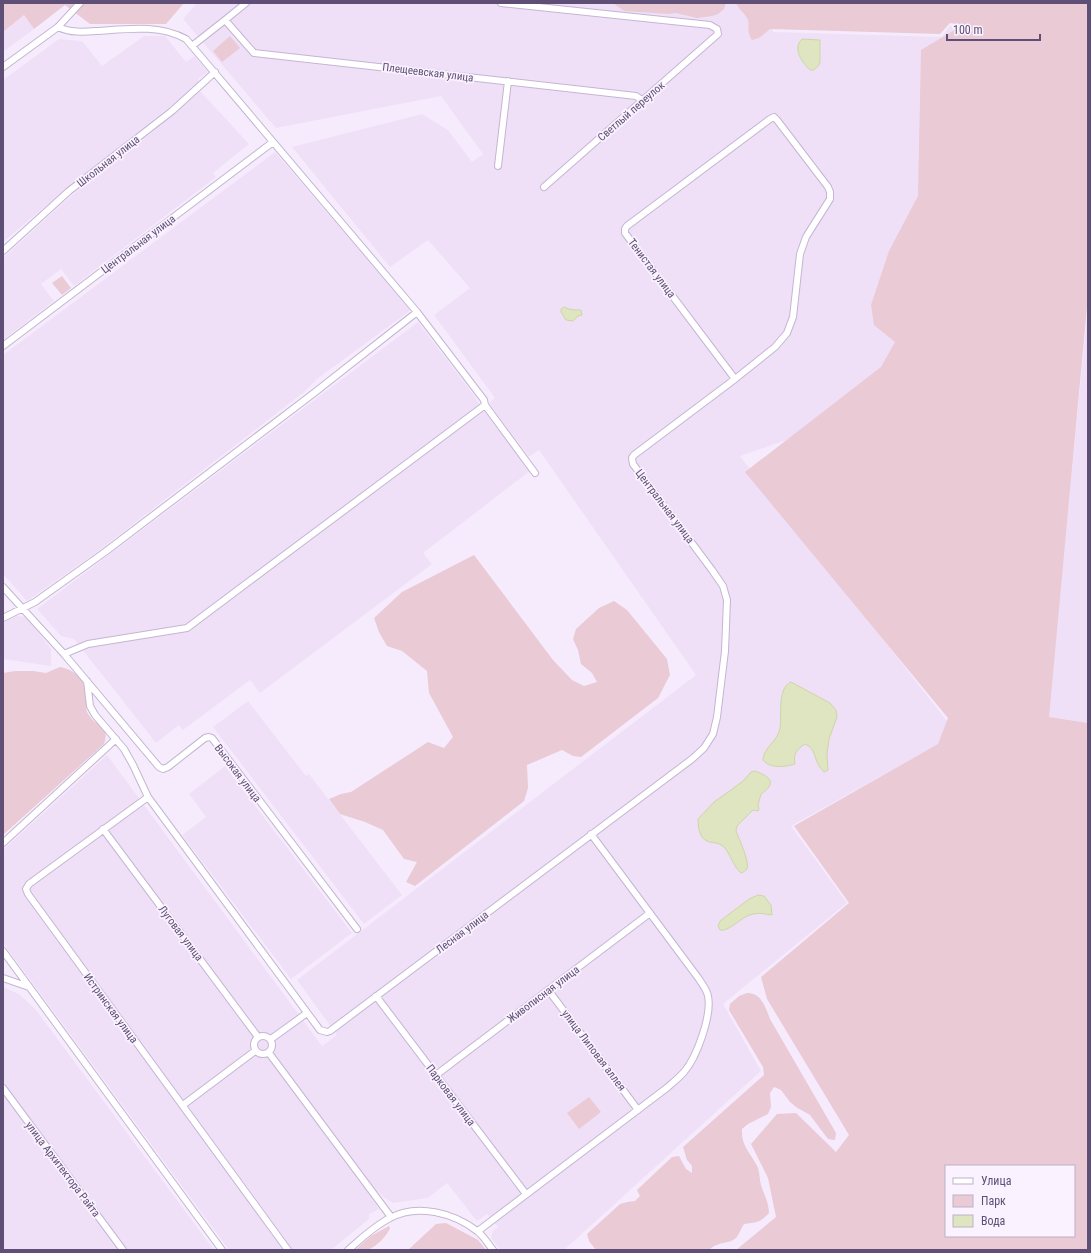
<svg xmlns="http://www.w3.org/2000/svg" width="1091" height="1253" viewBox="0 0 1091 1253" font-family="'Roboto Condensed',sans-serif">
  <style>
    .residential { fill: #efe0f8 }
    .green { fill: #e9cad5; fill-rule: evenodd }
    .water { fill: #dee5c0; stroke: #cdd6a7 }
    .lines { fill: none; stroke-linecap: round; stroke-linejoin: round }
    .minor-casing { stroke: #c4b6d3; stroke-width: 8 }
    .minor { stroke: #fff; stroke-width: 6 }
    .labels { text-anchor: middle; stroke-width: 3.5; stroke-linejoin: round; paint-order: stroke }
    .street-label { font-size: 11px; fill: #5f4f76; stroke: #faf2fe }
  </style>
  <rect width="100%" height="100%" fill="#f6ebfc"/>
  <path class="residential" d="M 197,3 L 776,3 L 773,32 L 942,37 L 950,26 L 993,33 L 900,359 L 798,436 L 740,456 L 957,734 L 791,826 L 847,903 L 723,1004 L 761,1071 L 564,1250 L 501,1250 L 491,1238 L 493,1231 L 498,1227 L 487,1214 L 477,1221 L 447,1183 L 428,1198 L 393,1203 L 382,1196 L 378,1191 L 371,1197 L 379,1209 L 369,1214 L 369,1219 L 331,1250 L 229,1250 L 3,943 L 3,850 L 107,755 L 322,1046 L 337,1035 L 297,980 L 696,675 L 539,450 L 529,457 L 489,403 L 495,398 L 434,315 L 470,288 L 428,240 L 390,267 L 292,147 L 422,114 L 448,130 L 472,162 L 483,154 L 441,96 L 276,128 L 183,19 Z
    M 24,15 L 34,29 L 3,52 L 3,32 Z
    M 144,36 L 165,36 L 186,62 L 194,56 L 208,72 L 198,79 L 200,83 L 72,184 L 3,242 L 3,80 L 59,39 L 82,41 L 102,66 Z
    M 200,91 L 249,144 L 213,173 L 216,177 L 74,286 L 61,269 L 41,284 L 54,301 L 3,340 L 3,258 L 62,204 L 95,176 L 150,134 Z
    M 275,152 L 411,310 L 317,379 L 303,393 L 101,549 L 27,601 L 3,574 L 3,355 Z
    M 1088,306 L 1088,723 L 1048,717 Z
    M 418,322 L 476,398 L 477,401 L 530,471 L 423,553 L 432,564 L 260,693 L 250,680 L 183,730 L 179,725 L 156,743 L 74,639 L 61,636 L 37,609 Z
    M 16,616 L 27,617 L 51,649 L 51,666 L 3,659 L 3,623 Z
    M 248,701 L 306,776 L 309,774 L 402,895 L 364,924 L 213,727 Z
    M 225,766 L 352,933 L 291,979 L 182,835 L 206,817 L 189,794 Z
    M 3,987 L 19,994 L 36,1010 L 214,1250 L 3,1250 Z"/>
  <path class="green" d="M 3,3 L 184,3 L 166,24 L 90,24 L 65,5 L 34,29 L 24,15 L 3,32 Z
    M 613,3 L 726,3 L 724,9 L 718,14 L 712,16 L 697,18 L 676,13 L 668,14 L 624,11 Z
    M 736,3 L 1088,3 L 1088,296 L 1049,717 L 1088,723 L 1088,1250 L 736,1250 L 776,1217 L 768,1178 L 751,1144 L 777,1114 L 796,1113 L 836,1152 L 849,1135 L 767,999 L 761,977 L 849,903 L 794,826 L 938,744 L 948,718 L 745,472 L 881,367 L 895,342 L 874,325 L 871,305 L 889,251 L 918,196 L 921,50 L 963,25 L 950,23 L 940,34 L 770,29 L 759,38 L 752,40 C 746,30 750,29 748,20 C 746,14 738,9 736,3 ZM 946,1166 L 1074,1166 L 1074,1236 L 946,1236 Z
    M 230,36 L 240,48 L 222,62 L 213,51 Z
    M 62,276 L 71,288 L 62,295 L 52,283 Z
    M 474,555 L 553,660 L 572,680 L 584,686 L 597,682 L 592,673 L 581,664 L 578,650 L 573,639 L 576,629 L 599,608 L 614,601 L 627,610 L 667,659 L 670,675 L 658,698 L 581,757 L 573,756 L 562,750 L 527,765 L 528,788 L 524,801 L 415,886 L 406,882 L 417,862 L 404,859 L 383,830 L 365,822 L 340,814 L 329,799 L 341,794 L 351,792 L 428,742 L 444,748 L 453,737 L 429,693 L 427,671 L 402,651 L 387,646 L 379,632 L 374,618 L 402,592 Z
    M 60,667 C 73,669 86,680 87,694 C 88,699 85,707 87,712 C 95,728 111,724 104,744 L 3,835 L 3,673 L 15,671 L 33,671 L 46,673 Z
    M 747,993 C 749,993 751,993 753,994 C 762,996 767,1011 770,1019 L 836,1133 L 835,1140 L 828,1139 L 810,1115 L 796,1107 L 790,1102 L 781,1090 L 774,1087 L 770,1093 L 771,1107 L 768,1114 L 748,1124 L 742,1129 C 741,1145 749,1151 756,1164 C 760,1170 759,1178 761,1185 C 764,1195 769,1203 769,1213 C 760,1223 757,1222 744,1224 C 741,1228 739,1235 736,1238 C 730,1244 718,1241 709,1250 L 596,1250 L 589,1241 L 587,1234 L 620,1204 L 627,1202 L 635,1201 L 640,1196 L 637,1190 L 672,1157 L 679,1156 L 686,1169 L 692,1173 L 692,1166 L 687,1160 L 683,1147 L 764,1075 L 763,1067 L 729,1010 L 730,1004 L 739,996 Z
    M 589,1097 L 601,1112 L 579,1129 L 567,1113 Z
    M 446,1223 L 478,1240 L 486,1250 L 408,1250 L 436,1224 Z
    M 389,1226 L 390,1228 C 388,1235 375,1248 367,1250 C 364,1251 359,1250 355,1250 L 371,1236 Z"/>
  <path class="water" d="M 802,39 L 820,40 L 820,61 L 819,65 L 814,70 L 810,70 C 802,62 792,49 802,39 Z
    M 564,307 C 570,310 575,310 581,310 L 582,315 L 578,316 L 573,321 L 566,320 L 561,312 L 561,309 Z
    M 791,682 L 830,703 L 836,710 L 837,717 L 829,739 L 827,754 L 828,770 L 824,772 C 822,769 819,767 818,764 C 814,756 814,747 805,744 C 797,749 793,754 795,764 C 785,767 770,769 763,760 C 763,757 764,754 766,751 C 771,742 778,739 780,728 C 782,715 777,688 791,682 Z
    M 755,771 C 771,777 777,783 761,794 L 758,805 L 759,809 L 758,811 L 753,810 L 737,826 L 736,831 C 739,839 750,862 747,869 C 745,871 744,872 741,873 C 733,866 731,855 724,847 C 717,841 713,844 707,841 C 699,838 698,826 698,819 L 714,802 L 731,790 L 743,781 L 751,772 Z
    M 758,895 L 764,896 L 771,905 L 772,915 C 764,914 758,912 750,915 C 740,918 729,932 720,930 L 718,926 L 720,921 L 749,899 Z"/>
  <g class="lines">
    <g class="minor-casing">
      <path id="minor" d="M 501,3 L 710,25 L 717,29 L 718,34 L 544,187
        M 225,20 L 254,53 L 636,96 L 643,101
        M 58,27 C 71,33 83,32 97,31 C 127,29 159,24 186,39 L 417,312 L 484,400 L 485,405 L 535,473
        M 192,46 L 225,20 L 246,3
        M 3,67 L 58,27 L 80,3
        M 498,166 L 508,81
        M 3,251 L 69,191 L 172,111 L 215,72
        M 3,346 L 273,142
        M 3,587 L 64,654 L 159,767 L 163,769 L 168,767 L 205,738 L 209,737 L 212,738 L 357,929
        M 3,618 L 35,602 L 105,552 L 314,393 L 417,312
        M 64,654 L 88,644 L 187,628 L 485,405
        M 87,681 L 90,706 L 95,715 L 124,749 L 133,765 L 148,797 L 320,1030 L 327,1032 L 330,1031 L 692,759 L 704,748 L 713,734 L 717,717 L 725,651 L 727,600 L 723,586 L 712,570 L 633,464 L 632,458 L 634,455 L 735,379 L 775,347 L 787,333 L 793,317 L 800,254 L 806,237 L 830,199 L 830,192 L 828,187 L 777,120 L 774,117 L 770,119 L 627,226 L 625,229 L 625,233 L 735,379
        M 148,797 L 29,884 L 26,889 L 28,894 L 288,1250
        M 103,829 L 258,1037
        M 3,843 L 116,739
        M 3,951 L 222,1250
        M 3,978 L 29,987
        M 549,991 L 638,1110
        M 376,996 L 526,1194
        M254 1045a9 9 0 1 1 18 0a9 9 0 1 1-18 0Z
        M 271,1039 L 307,1013
        M 269,1053 L 391,1217
        M 436,1075 L 650,913
        M 3,1088 L 123,1250
        M 183,1105 L 255,1051
        M 478,1231 L 668,1087 C 673,1082 679,1078 684,1072 C 697,1057 712,1015 708,996 C 707,990 702,984 699,979 L 591,834
        M 348,1250 C 361,1239 374,1226 390,1218 C 417,1203 454,1213 477,1231 C 483,1235 488,1244 493,1250"/>
    </g>
    <use href="#minor" class="minor"/>
  </g>
  <g class="labels">
    <g class="street-label">
      <text transform="translate(428 72) rotate(7)" y="4">Плещеевская улица</text>
      <text transform="translate(631 111) rotate(-41)" y="4">Светлый переулок</text>
      <text transform="translate(108 161) rotate(-38)" y="4">Школьная улица</text>
      <text transform="translate(138 244) rotate(-37)" y="4">Центральная улица</text>
      <text transform="translate(652 268) rotate(53)" y="4">Тенистая улица</text>
      <text transform="translate(665 506) rotate(53)" y="4">Центральная улица</text>
      <text transform="translate(238 773) rotate(53)" y="4">Высокая улица</text>
      <text transform="translate(462 932) rotate(-37)" y="4">Лесная улица</text>
      <text transform="translate(181 933) rotate(53)" y="4">Луговая улица</text>
      <text transform="translate(543 994) rotate(-37)" y="4">Живописная улица</text>
      <text transform="translate(111 1008) rotate(54)" y="4">Истринская улица</text>
      <text transform="translate(594 1050) rotate(53)" y="4">улица Липовая аллея</text>
      <text transform="translate(451 1095) rotate(53)" y="4">Парковая улица</text>
      <text transform="translate(63 1169) rotate(53)" y="4">улица Архитектора Райта</text>
    </g>
  </g>
  <rect width="1091" height="1253" fill="none" stroke="#5f4f76" stroke-width="8"/>
  <rect x="945" y="1165" width="130" height="72" fill="#faf2fe" stroke="#bcb1c8"/>
  <rect x="953" y="1178" width="20" height="6" fill="#ffffff" stroke="#bcb1c8"/>
  <text x="981" y="1185" font-size="12" fill="#5f4f76">Улица</text>
  <rect x="953" y="1195" width="20" height="12" fill="#e9cad5" stroke="#bcb1c8"/>
  <text x="981" y="1205" font-size="12" fill="#5f4f76">Парк</text>
  <rect x="953" y="1215" width="20" height="12" fill="#dee5c0" stroke="#bcb1c8"/>
  <text x="981" y="1225" font-size="12" fill="#5f4f76">Вода</text>
  <path d="M947 34v6h93v-6" fill="none" stroke="#5f4f76" stroke-width="2"/>
  <text x="953" y="34" font-size="12" fill="#5f4f76" stroke="#faf2fe" stroke-width="3" paint-order="stroke">100 m</text>
</svg>
